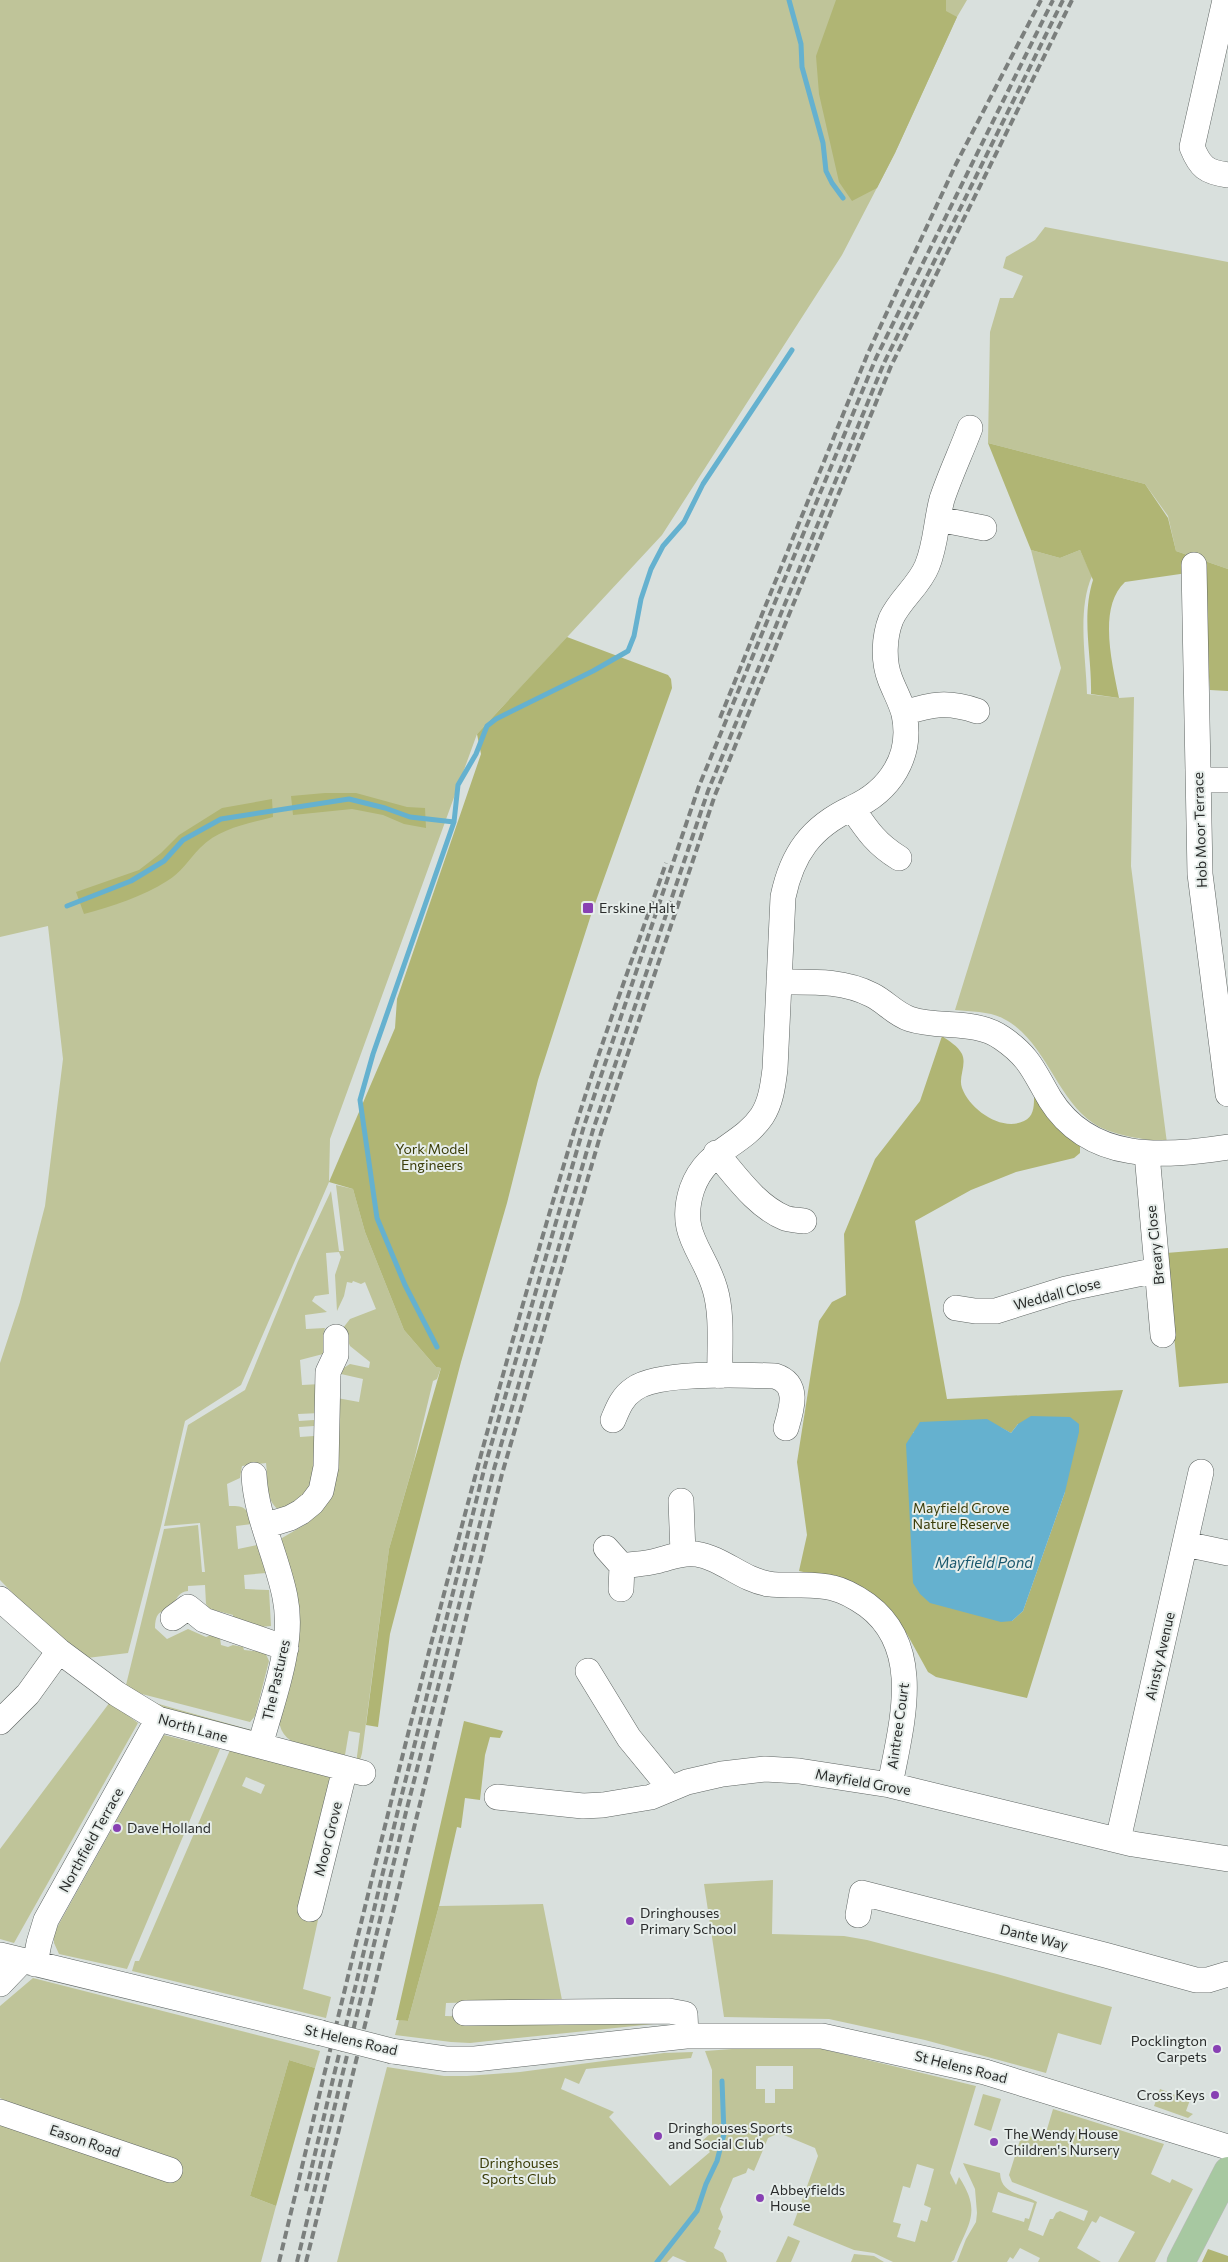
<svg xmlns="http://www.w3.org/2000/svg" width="1228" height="2262" viewBox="0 0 1228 2262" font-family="Commissioner,sans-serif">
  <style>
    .green { fill: #bfc499; fill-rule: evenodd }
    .forest { fill: #b0b574; fill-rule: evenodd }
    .water { fill: #65b1cf }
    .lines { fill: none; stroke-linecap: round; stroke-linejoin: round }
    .stream { stroke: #65b1cf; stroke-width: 5 }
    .minor-casing { stroke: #5f6563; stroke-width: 26 }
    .major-casing { stroke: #bbb; stroke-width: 29 }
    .minor { stroke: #fff; stroke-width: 25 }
    .major { stroke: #a7c8a1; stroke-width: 28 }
    .rail { stroke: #7b7f7d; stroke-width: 4; stroke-dasharray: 8 4; stroke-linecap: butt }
    .minor-bridge-casing { stroke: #5f6563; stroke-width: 26; stroke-linecap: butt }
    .minor-bridge { stroke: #fff; stroke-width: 25 }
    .poi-dot { fill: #8840b3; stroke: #e6edea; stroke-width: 2 }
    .labels { text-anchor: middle; stroke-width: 4; stroke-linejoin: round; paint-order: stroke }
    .street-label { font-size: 14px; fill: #2a2c2b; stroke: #e6edea }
    .poi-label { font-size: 14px; fill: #2a2c2b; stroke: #e6edea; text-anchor: start }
    .park-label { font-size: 14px; fill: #3b3d09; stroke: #e6edea }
    .water-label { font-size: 15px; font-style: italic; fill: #19576c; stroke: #e6edea }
  </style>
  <rect width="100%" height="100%" fill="#d9e0dd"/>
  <path class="green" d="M 0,0 L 967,0 L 957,17 L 895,153 L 842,255 L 662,535 L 477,734 L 330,1139 L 329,1182 L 241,1385 L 185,1421 L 161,1526 L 128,1653 L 87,1658 L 30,1611 L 0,1580 L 0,1363 L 20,1302 L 45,1206 L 63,1059 L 48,926 L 0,937 Z
    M 1045,227 L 1228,262 L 1228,569 L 1176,551 L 1168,516 L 1145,484 L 988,443 L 990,332 L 1000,298 L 1013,298 L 1023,276 L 1003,268 L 1006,257 L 1035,240 Z
    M 1031,550 L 1060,558 L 1080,550 L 1092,576 C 1077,610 1086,658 1087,694 L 1119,698 L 1134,697 L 1131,866 L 1167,1143 C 1146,1139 1111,1136 1093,1123 C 1056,1098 1045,1040 1004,1019 C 990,1011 971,1012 955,1010 L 1061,668 Z
    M 336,1185 L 353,1189 L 365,1232 L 404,1330 L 436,1367 L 441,1368 L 437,1379 L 433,1381 L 413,1465 L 389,1549 L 362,1753 L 359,1764 L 356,1764 L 360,1733 L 349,1731 L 345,1755 C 322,1750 281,1750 279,1720 L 282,1538 L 306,1524 L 303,1518 L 337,1398 L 359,1402 L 363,1379 L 341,1374 L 342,1369 L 350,1364 L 369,1368 L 370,1362 L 350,1346 L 343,1328 L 350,1319 L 376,1309 L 365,1282 L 361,1284 L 353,1281 L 352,1283 L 347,1282 L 344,1296 L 337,1311 L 335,1275 L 341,1257 L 339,1252 L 326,1253 L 329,1294 L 315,1296 L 312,1301 L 327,1312 L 305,1315 L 306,1329 L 325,1328 L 323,1335 L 323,1354 L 300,1360 L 302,1385 L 321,1384 L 320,1413 L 298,1414 L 299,1421 L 314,1420 L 314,1426 L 299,1427 L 300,1437 L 314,1436 L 319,1442 L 307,1498 L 278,1509 C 265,1500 268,1478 266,1463 L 242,1466 L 240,1478 L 227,1484 L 229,1506 C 247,1506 246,1508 252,1524 L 236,1526 L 238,1549 L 257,1545 L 266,1573 L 244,1575 L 245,1589 L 269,1590 L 271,1626 L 261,1627 L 232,1623 L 233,1615 L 210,1609 L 206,1604 L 205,1585 L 188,1586 L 188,1591 C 179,1592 178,1597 173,1604 C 165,1616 156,1605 155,1628 L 167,1639 L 188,1629 L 206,1637 L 211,1635 L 220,1638 L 221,1645 L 228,1647 L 233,1645 L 243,1647 L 244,1650 L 265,1652 L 269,1661 L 255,1716 L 250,1722 L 138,1693 L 126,1685 L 164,1529 L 198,1525 L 202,1572 L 205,1572 L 200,1523 L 164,1526 L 188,1425 L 245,1390 L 298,1261 L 331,1191 L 339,1251 L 344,1251 Z
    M 148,1701 L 251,1730 L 247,1732 L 171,1717 Z
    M 110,1702 L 138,1723 L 14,1943 L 0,1939 L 0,1849 Z
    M 164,1735 L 220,1749 L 127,1969 L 59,1954 L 54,1943 L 54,1933 Z
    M 230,1750 L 332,1777 L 317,1848 L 299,1915 L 318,1920 L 303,1989 L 331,1997 L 326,2018 L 132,1971 L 135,1961 L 139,1961 ZM 246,1777 L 265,1785 L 261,1794 L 242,1786 Z
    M 773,1880 L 772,1934 L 844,1936 L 867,1940 L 997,1974 L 1112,2007 L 1101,2045 L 1058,2033 L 1046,2073 L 925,2040 L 829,2019 L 724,2017 L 704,1884 Z
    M 543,1904 L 562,2000 L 446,2003 L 445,2016 L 673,2022 L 470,2043 L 451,2042 L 395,2035 L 399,2020 L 408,2021 L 439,1906 Z
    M 33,1978 L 320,2051 L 315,2068 L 289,2060 L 250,2196 L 276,2206 L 261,2262 L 0,2262 L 0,2125 L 180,2173 L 182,2167 L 180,2161 L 174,2158 L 12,2104 L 0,2098 L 0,2006 Z
    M 732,2049 L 822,2049 L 976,2086 L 950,2173 L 956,2185 L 959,2177 C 983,2214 967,2224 954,2260 L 951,2262 L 893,2262 L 874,2253 L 854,2250 L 793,2225 L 818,2156 L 815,2148 L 779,2133 L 768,2138 L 754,2171 L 748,2168 L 746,2173 L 733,2178 L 720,2209 L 723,2217 L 718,2229 L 721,2231 L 714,2248 L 723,2253 L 727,2262 L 687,2262 L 673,2256 L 667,2262 L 337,2262 L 387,2067 L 444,2076 L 467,2076 L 520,2072 L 664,2053 L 693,2052 L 691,2058 L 586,2069 L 579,2084 L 565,2078 L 561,2089 L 614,2112 L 609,2117 L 670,2186 L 710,2152 L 701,2142 L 712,2132 L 712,2070 L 705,2051 ZM 756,2066 L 793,2066 L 793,2089 L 775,2089 L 775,2103 L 765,2103 L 765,2089 L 756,2089 ZM 917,2164 L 934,2169 L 924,2205 L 931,2208 L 927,2222 L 921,2220 L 915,2242 L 897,2237 L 901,2224 L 893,2222 L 903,2186 L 910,2188 Z
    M 1160,2089 L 1190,2100 L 1186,2111 L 1193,2114 L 1188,2118 L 1154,2106 Z
    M 983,2094 L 1001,2099 L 991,2131 L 974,2125 Z
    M 1053,2109 L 1164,2144 L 1151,2174 L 1170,2183 L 1172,2179 L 1193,2189 L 1155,2262 L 1118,2262 L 1135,2232 L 1100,2216 L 1096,2223 L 1092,2221 L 1077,2248 L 1101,2262 L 1038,2262 L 1040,2258 L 1020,2248 L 1013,2259 L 1010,2257 L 1007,2262 L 957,2262 L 966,2239 L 976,2222 L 977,2213 L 975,2189 L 963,2163 L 1000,2173 C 1001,2195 1022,2193 1037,2202 L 1028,2230 L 1043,2236 L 1050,2219 L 1053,2219 L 1056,2213 L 1060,2211 L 1084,2221 L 1088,2211 L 1012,2182 L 1009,2175 L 1022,2134 L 1036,2138 L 1038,2134 L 1045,2136 ZM 998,2192 L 1034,2203 L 1029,2219 L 1025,2218 L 1024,2222 L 992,2212 Z
    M 788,2236 L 800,2241 L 791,2262 L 776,2262 Z
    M 854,2254 L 874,2256 L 884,2262 L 851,2262 Z"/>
  <path class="forest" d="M 836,0 L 946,0 L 946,11 L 957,17 L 895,153 L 877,188 L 852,201 L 839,182 L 819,94 L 816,56 Z
    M 988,443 L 1145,484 L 1168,518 L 1176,551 L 1228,569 L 1228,691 L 1210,690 L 1201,571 L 1125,582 C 1097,608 1113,666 1119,698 L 1091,694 C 1092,655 1081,618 1093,580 L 1080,550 L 1060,558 L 1031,550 Z
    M 567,637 L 668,675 L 671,679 L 672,688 L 591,915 L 538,1080 L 507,1203 L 461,1362 L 390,1634 L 378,1727 L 366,1725 L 389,1549 L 441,1368 L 436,1367 L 404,1330 L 365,1232 L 353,1189 L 329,1182 L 395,1028 L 397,999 L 481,754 L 477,734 Z
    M 325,793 L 356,793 L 407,807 L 425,808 L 426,828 L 404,824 L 383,815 L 352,809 L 293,815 L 291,796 Z
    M 272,799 L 273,817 C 247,824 220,828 200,848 C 189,859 181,873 167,881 C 142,897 113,906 84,914 L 76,892 L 139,870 L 161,853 L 179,835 L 222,808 Z
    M 942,1036 C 949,1041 958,1046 962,1054 C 967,1065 958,1077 962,1088 C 970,1110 1002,1132 1024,1121 C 1035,1116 1034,1104 1034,1094 L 1070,1137 L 1080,1146 L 1080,1153 L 1074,1158 L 1016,1172 L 971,1190 L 915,1221 L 947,1399 L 1123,1390 L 1027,1698 L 936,1677 L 928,1672 L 907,1634 L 887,1608 L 822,1576 L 799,1571 L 807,1535 L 797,1462 L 819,1321 L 832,1302 L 846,1295 L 844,1234 L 875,1159 L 920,1101 ZM 1018,1424 L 1065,1492 L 1023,1611 L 1012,1621 L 913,1432 L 1000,1427 L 1011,1433 Z
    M 1228,1248 L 1228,1383 L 1179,1387 L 1166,1253 Z
    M 464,1721 L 503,1731 L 500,1738 L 490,1737 L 485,1755 L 480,1800 L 465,1798 L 461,1828 L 457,1827 L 439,1906 L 408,2021 L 396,2020 Z
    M 289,2060 L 315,2068 L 276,2206 L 250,2196 Z
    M 1208,2249 L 1228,2256 L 1228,2262 L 1202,2262 Z"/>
  <path class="water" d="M 1031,1416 L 1070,1417 L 1079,1424 L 1079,1432 L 1065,1492 L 1023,1611 L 1012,1621 L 1001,1622 L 930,1603 L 920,1594 L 913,1583 L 906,1444 L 920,1422 L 987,1419 L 1011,1433 L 1018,1424 Z"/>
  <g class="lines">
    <path class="stream" d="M 789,0 L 801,44 L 802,67 L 823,143 L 826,171 L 832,183 L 843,198
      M 67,906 L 131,881 L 164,861 L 183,840 L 221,819 L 349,799 L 385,808 L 410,817 L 454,822
      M 437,1347 L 405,1285 L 377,1218 L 360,1100 L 373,1054 L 454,822 L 458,785 L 476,754 L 487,726 L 496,719 L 593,671 L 628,651 L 634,636 L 641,599 L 651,569 L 663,546 L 684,522 L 703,484 L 792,350
      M 657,2262 L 697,2211 L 706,2184 L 717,2161 L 724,2134 L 722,2081"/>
    <g class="minor-casing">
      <path id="minor" d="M 1225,0 L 1192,147 C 1200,167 1206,172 1228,175
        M 938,519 L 984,528
        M 1194,565 L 1200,874 L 1228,1094
        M 904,713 C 932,704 948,701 977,711
        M 1199,780 L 1228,780
        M 852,808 C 890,791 913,756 904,714 C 901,702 894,690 890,679 C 883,661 884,637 891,619 C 900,599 919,586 927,566 C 936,545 936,521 942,499 C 950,475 961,452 970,428
        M 779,982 C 811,982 843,980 872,995 C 886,1002 895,1014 910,1019 C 940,1029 975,1019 1002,1038 C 1030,1057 1034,1072 1050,1099 C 1090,1163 1164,1157 1228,1147
        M 716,1153 C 736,1176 756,1206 785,1218 C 790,1220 798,1220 804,1221
        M 1147,1154 L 1163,1335
        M 956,1308 L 975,1311 L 996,1311 L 1066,1289 L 1157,1270
        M 720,1376 C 719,1349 723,1316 715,1289 C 704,1250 677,1235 692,1189 C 706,1149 741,1147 762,1116 C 771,1102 773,1085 775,1069 L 783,897 C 792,854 811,827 852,808 C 867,830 876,844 899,858
        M 613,1420 C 618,1408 622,1397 634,1389 C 659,1371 743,1375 775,1376 C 800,1384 792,1408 786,1428
        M 254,1475 C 256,1517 277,1556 285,1597 C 295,1645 272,1700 260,1746
        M 681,1501 L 683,1553
        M 264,1526 L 290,1518 L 301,1512 L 312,1503 L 321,1491 L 326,1467 L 328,1372 L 336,1355 L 336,1337
        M 1185,1544 L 1228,1553
        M 606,1548 L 622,1566 L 621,1589
        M 622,1566 C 633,1564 645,1564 656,1561 C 670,1558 680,1552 696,1554 C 723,1558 742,1580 769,1584 C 790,1587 812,1582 833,1588 C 846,1591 857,1598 867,1605 C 925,1648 901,1725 890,1785
        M 0,1599 L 59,1651 L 117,1694 L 158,1719 L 363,1773
        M 173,1618 L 188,1607 L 204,1620 L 286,1648
        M 588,1671 L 629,1738 L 670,1788
        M 0,1722 L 28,1694 L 59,1651
        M 497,1797 L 583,1806 L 603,1805 L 651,1797 L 687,1782 L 722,1774 L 765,1769 L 799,1771 L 890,1785 L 1133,1844 L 1228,1859
        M 1118,1840 L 1201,1472
        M 310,1909 L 345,1769
        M 858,1915 L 862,1893 L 1105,1955 L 1196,1980 L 1208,1980 L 1228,1974
        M 0,1955 L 321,2033
        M 35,1964 L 39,1943 L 46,1920 L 158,1719
        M 0,1984 L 22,1961
        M 465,2013 L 669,2011 L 685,2014 L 686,2036
        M 392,2051 L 447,2059 L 475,2059 L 686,2036 L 822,2036 L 985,2072 L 1228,2147
        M 0,2112 L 170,2170"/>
    </g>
    <g class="major-casing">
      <path id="major" d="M 1181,2262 L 1228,2171"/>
    </g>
    <use href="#minor" class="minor"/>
    <use href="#major" class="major"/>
    <path class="rail" d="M 720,718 L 868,353 L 956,164 L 1041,0
      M 306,2191 L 399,1806 L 485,1466 L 584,1126 L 699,786 L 876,358 L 1053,0
      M 279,2262 C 371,1881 461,1500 576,1125 C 603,1037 636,950 666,863
      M 297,2262 L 406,1812 L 494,1469 L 593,1130 L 708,791 L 884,363 L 1063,0
      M 306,2262 L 502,1474 L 601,1133 L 715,795 L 891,366 L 1072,0"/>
    <g class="minor-bridge-casing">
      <path id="minor-bridge" d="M 321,2033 L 392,2051"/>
    </g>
    <use href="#minor-bridge" class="minor-bridge"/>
  </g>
  <g class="poi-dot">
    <rect x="582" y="902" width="12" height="12" rx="2.5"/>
    <circle cx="117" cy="1828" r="5"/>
    <circle cx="630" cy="1921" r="5"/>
    <circle cx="1217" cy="2049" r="5"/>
    <circle cx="1215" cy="2095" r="5"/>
    <circle cx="658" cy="2136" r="5"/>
    <circle cx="994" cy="2142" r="5"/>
    <circle cx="760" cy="2198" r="5"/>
  </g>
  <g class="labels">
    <g class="street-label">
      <text transform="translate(1200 830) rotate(-92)" y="5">Hob Moor Terrace</text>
      <text transform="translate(1155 1245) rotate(-96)" y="5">Breary Close</text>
      <text transform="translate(1057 1294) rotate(-15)" y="5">Weddall Close</text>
      <text transform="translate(1160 1656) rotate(-77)" y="5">Ainsty Avenue</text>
      <text transform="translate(276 1680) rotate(-77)" y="5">The Pastures</text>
      <text transform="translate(898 1726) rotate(-82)" y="5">Aintree Court</text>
      <text transform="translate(193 1728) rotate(16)" y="5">North Lane</text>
      <text transform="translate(863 1782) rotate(10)" y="5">Mayfield Grove</text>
      <text transform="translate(328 1839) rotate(-76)" y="5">Moor Grove</text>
      <text transform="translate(91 1840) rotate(-61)" y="5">Northfield Terrace</text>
      <text transform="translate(1034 1937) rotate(14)" y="5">Dante Way</text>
      <text transform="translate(351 2040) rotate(13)" y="5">St Helens Road</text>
      <text transform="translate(961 2067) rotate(14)" y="5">St Helens Road</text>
      <text transform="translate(85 2141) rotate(19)" y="5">Eason Road</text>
    </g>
    <g class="poi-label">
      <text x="599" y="913">Erskine Halt</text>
      <text x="127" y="1833">Dave Holland</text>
      <text x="640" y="1918">Dringhouses<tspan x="640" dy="16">Primary School</tspan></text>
      <text x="1207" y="2046" text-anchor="end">Pocklington<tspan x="1207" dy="16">Carpets</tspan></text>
      <text x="1205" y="2100" text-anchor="end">Cross Keys</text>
      <text x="668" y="2133">Dringhouses Sports<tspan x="668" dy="16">and Social Club</tspan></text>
      <text x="1004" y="2139">The Wendy House<tspan x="1004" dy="16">Children's Nursery</tspan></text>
      <text x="770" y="2195">Abbeyfields<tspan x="770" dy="16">House</tspan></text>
    </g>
    <g class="park-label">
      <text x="432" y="1154">York Model<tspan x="432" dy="16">Engineers</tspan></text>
      <text x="961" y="1513">Mayfield Grove<tspan x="961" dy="16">Nature Reserve</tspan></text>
      <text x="519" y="2168">Dringhouses<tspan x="519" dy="16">Sports Club</tspan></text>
    </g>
    <g class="water-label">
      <text x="984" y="1568">Mayfield Pond</text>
    </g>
  </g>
</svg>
